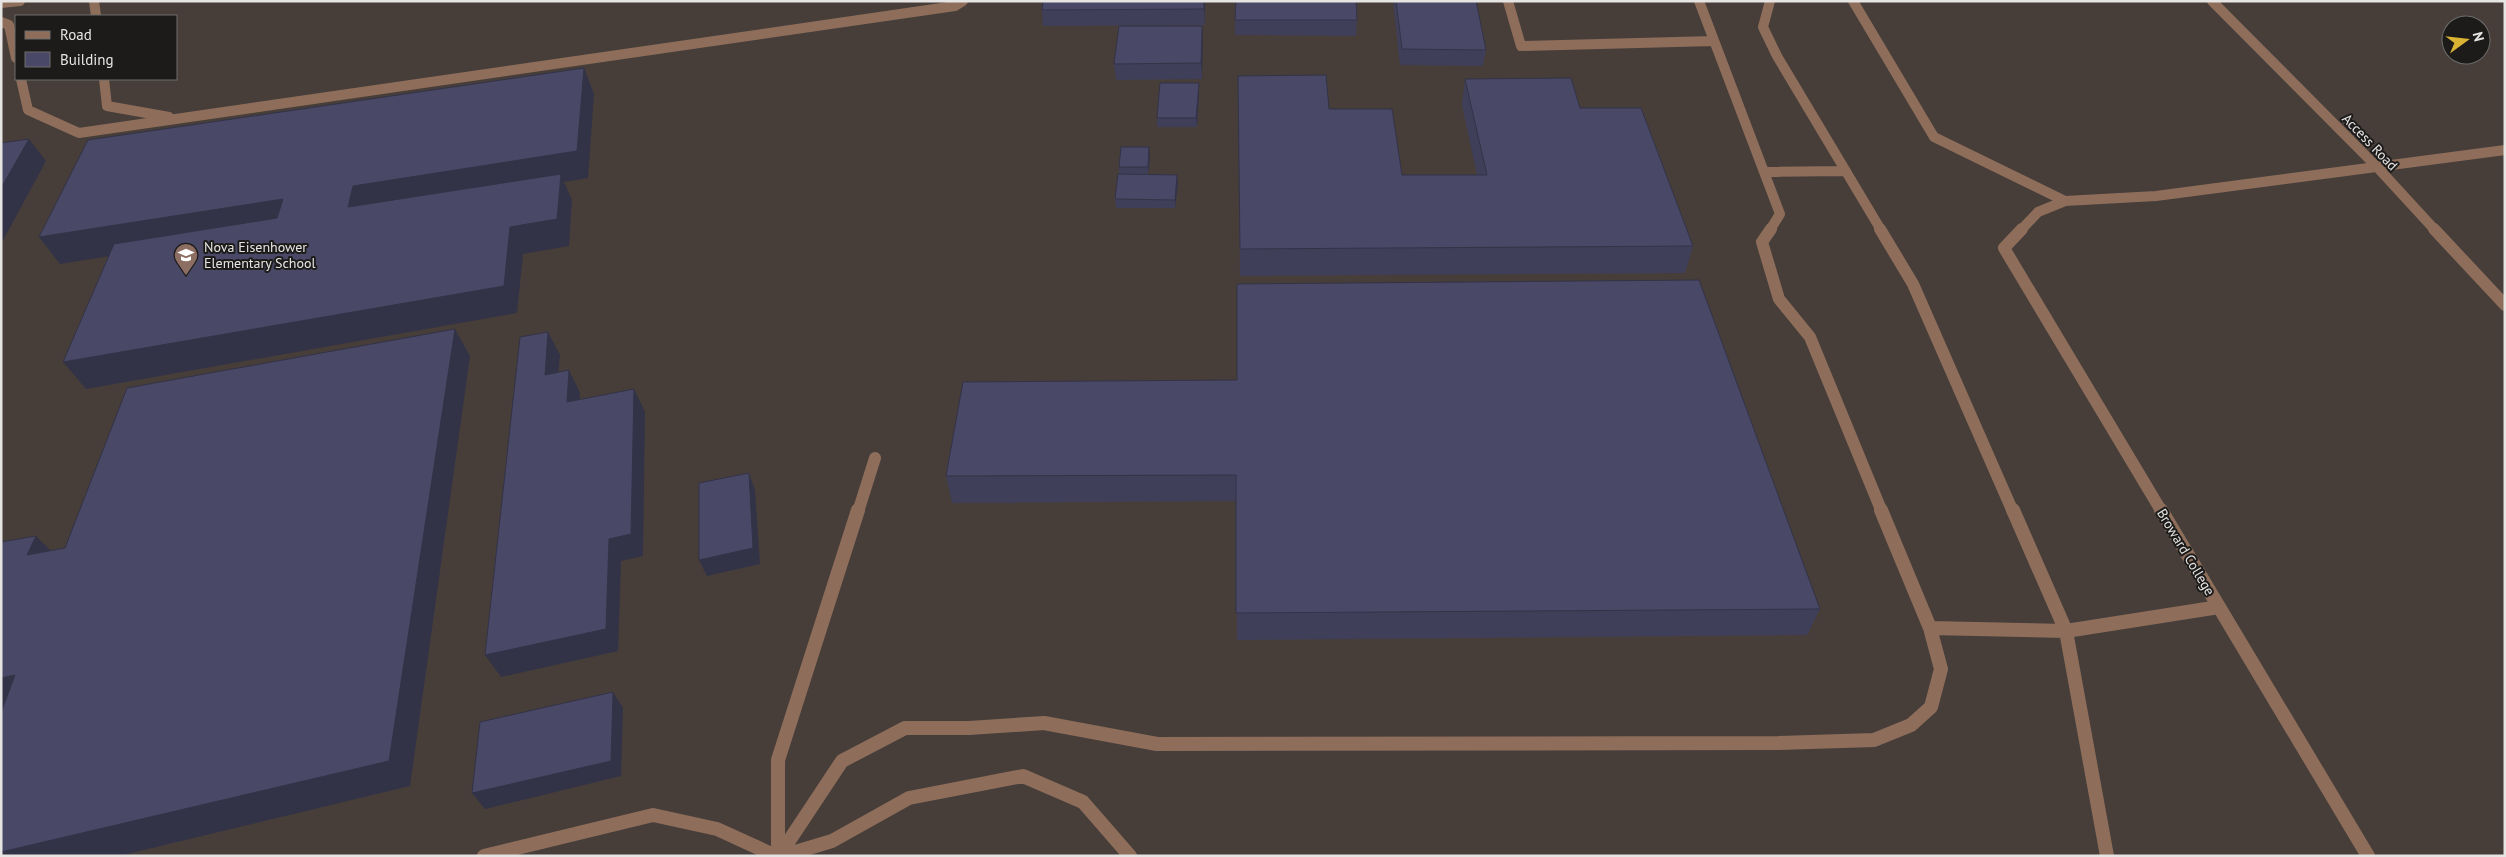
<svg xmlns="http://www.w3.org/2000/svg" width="2506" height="857" viewBox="0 0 2506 857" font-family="'PT Sans',sans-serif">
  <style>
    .built { fill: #473e3a; fill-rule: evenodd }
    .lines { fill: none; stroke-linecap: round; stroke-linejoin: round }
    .minor-far2 { stroke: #8e6e5b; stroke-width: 10 }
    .minor-far1 { stroke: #8e6e5b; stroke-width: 12 }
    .minor { stroke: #8e6e5b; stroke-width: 14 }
    .wall { fill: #3f3f59 }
    .shaded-wall { fill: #333348 }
    .building { fill: #494967; stroke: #333348 }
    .labels { text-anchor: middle; stroke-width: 4; stroke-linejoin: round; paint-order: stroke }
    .street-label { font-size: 14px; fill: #e7e5e4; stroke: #1c1b1a }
    .poi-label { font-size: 14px; fill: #e7e5e4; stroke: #1c1b1a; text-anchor: start }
  </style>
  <rect width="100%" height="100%" fill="#363331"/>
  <path class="built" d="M 1,1 L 2505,1 L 2505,856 L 1,856 ZM 16,16 L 176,16 L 176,79 L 16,79 ZM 2451,25 L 2481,25 L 2481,55 L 2451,55 Z"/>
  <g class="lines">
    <path class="minor-far2" d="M 94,1 L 96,16
      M 1508,1 L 1521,46 L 1714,41
      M 1699,1 L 1780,214 L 1770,230
      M 1770,1 L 1763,27 L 1777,56 L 1881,230
      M 1853,1 L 1934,137 L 2065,201
      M 2212,1 L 2378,168 L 2435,230
      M 1,3 L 20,1
      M 1,22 L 9,25 L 16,58
      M 21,79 L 28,110 L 79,133 L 955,6 L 963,1
      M 104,79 L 107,106 L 169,117
      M 1764,172 L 1846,171
      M 2021,230 L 2038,212 L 2065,201 L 2156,196 L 2505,150"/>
    <path class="minor-far1" d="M 1771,229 L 1762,242 L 1779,299 L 1810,337 L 1882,512
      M 1880,229 L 1913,284 L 2013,512
      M 2022,229 L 2004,248 L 2162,512
      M 2434,229 L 2505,305
      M 858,512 L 875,458"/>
    <path class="minor" d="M 2013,510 L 2066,631 L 2219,607
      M 2161,510 L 2368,856
      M 1930,628 L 2066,631 L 2107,856
      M 484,856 L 653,815 L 717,829 L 776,856
      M 778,856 L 778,760 L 858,510
      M 779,856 L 842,761 L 905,728 L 969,728 L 1044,723 L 1157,744 L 1779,743 L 1874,740 L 1911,725 L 1931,707 L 1941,669 L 1930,628 L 1881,510
      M 782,856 L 832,841 L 909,798 L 1023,776 L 1083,802 L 1130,856"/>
  </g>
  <path class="wall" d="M 1205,1 L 1205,25 L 1043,26 L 1042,10 Z
    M 1393,1 L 1476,1 L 1486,50 L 1483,66 L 1400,65 Z
    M 1235,20 L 1357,20 L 1356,36 L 1235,35 Z
    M 1202,26 L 1202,79 L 1116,80 L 1114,64 Z
    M 1238,76 L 1329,109 L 1402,175 L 1477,175 L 1462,105 L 1465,79 L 1580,108 L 1693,246 L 1685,273 L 1240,276 Z
    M 1199,92 L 1197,127 L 1157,127 L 1157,118 Z
    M 1150,156 L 1148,174 L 1177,175 L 1178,184 L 1175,208 L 1116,208 L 1115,199 L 1119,174 L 1119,167 Z
    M 963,382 L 1820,609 L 1807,635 L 1237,640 L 1236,501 L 952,503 L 946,476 Z"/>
  <path class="shaded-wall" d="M 1204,1 L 1205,1 L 1205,25 L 1204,9 Z
    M 1202,26 L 1203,42 L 1202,79 L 1201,63 Z
    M 584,68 L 594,94 L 588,178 L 564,182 L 572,200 L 569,246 L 523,254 L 517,313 L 86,389 L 63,362 L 348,207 L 353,186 Z
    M 1199,83 L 1199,92 L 1197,127 L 1196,118 Z
    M 29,139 L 46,161 L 1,244 L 1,188 Z
    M 1149,147 L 1150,156 L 1148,175 L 1148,167 Z
    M 1177,175 L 1178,184 L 1175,208 L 1175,200 Z
    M 283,199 L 300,226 L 60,264 L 39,237 Z
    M 455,329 L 470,356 L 410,786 L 119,856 L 1,856 L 1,852 Z
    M 548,332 L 560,355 L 556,398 L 545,375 Z
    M 569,370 L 580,393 L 578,425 L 567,402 Z
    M 634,389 L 645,412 L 643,556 L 621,561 L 618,651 L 501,677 L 485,655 L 609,539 Z
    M 749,473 L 755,490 L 760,564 L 707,576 L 699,560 Z
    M 36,536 L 62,562 L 27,555 Z
    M 15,675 L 1,730 L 1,678 Z
    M 613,692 L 623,708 L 621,776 L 485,809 L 472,793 Z"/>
  <path class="building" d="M 1043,1 L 1204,1 L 1204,9 L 1042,10 Z
    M 1236,1 L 1356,1 L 1357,20 L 1235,20 Z
    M 1396,1 L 1476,1 L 1486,50 L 1402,49 Z
    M 1119,26 L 1202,26 L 1201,63 L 1114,64 Z
    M 584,68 L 577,151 L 353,186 L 348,207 L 561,174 L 557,219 L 510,227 L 504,286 L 63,362 L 114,244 L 277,218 L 283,199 L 39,237 L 88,140 Z
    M 1326,75 L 1329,109 L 1392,109 L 1402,175 L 1487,175 L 1465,79 L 1571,78 L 1580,108 L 1641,108 L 1693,246 L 1240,249 L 1238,76 Z
    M 1160,83 L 1199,83 L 1196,118 L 1157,118 Z
    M 29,139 L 1,188 L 1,143 Z
    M 1121,147 L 1149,147 L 1148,167 L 1119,167 Z
    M 1118,174 L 1177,175 L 1175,200 L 1115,199 Z
    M 1699,280 L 1820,609 L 1236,613 L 1236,475 L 946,476 L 963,382 L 1237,380 L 1237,284 Z
    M 455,329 L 389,761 L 1,852 L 1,713 L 15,675 L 1,678 L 1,542 L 36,536 L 27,555 L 65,548 L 127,388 Z
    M 548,332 L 545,375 L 569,370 L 567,402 L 634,389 L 631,534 L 609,539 L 606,629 L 485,655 L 520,337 Z
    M 749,473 L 753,548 L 699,560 L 699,483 Z
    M 613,692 L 611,761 L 472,793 L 480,722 Z"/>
  <defs>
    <g id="school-pin" transform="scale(1.25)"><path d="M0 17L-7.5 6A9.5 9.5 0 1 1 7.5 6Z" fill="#8d6e63" stroke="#1c1b1a"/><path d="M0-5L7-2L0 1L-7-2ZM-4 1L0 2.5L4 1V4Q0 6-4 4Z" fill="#fff"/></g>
  </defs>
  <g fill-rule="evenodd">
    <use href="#school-pin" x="186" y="255"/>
  </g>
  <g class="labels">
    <g class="street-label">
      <text transform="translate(2370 142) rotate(46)" y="5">Access Road</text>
      <text transform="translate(2186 552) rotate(59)" y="5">Broward College</text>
    </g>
    <g class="poi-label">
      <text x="204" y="252">Nova Eisenhower<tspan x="204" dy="16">Elementary School</tspan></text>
    </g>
  </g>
  <rect width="2506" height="857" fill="none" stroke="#e7e5e4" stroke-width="5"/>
  <rect x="15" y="15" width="162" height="65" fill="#1c1b1a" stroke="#6d6c6b"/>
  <rect x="25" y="31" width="25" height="8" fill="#8e6e5b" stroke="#6d6c6b"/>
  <text x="60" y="40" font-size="15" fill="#e7e5e4">Road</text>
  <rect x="25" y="52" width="25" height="15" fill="#494967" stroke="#6d6c6b"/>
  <text x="60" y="65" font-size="15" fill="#e7e5e4">Building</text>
  <g transform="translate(2466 40) rotate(75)"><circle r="24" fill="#1c1b1a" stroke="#6d6c6b"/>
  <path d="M0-4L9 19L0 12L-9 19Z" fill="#d9b334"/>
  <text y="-8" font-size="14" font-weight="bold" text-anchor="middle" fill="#e7e5e4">N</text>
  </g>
</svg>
